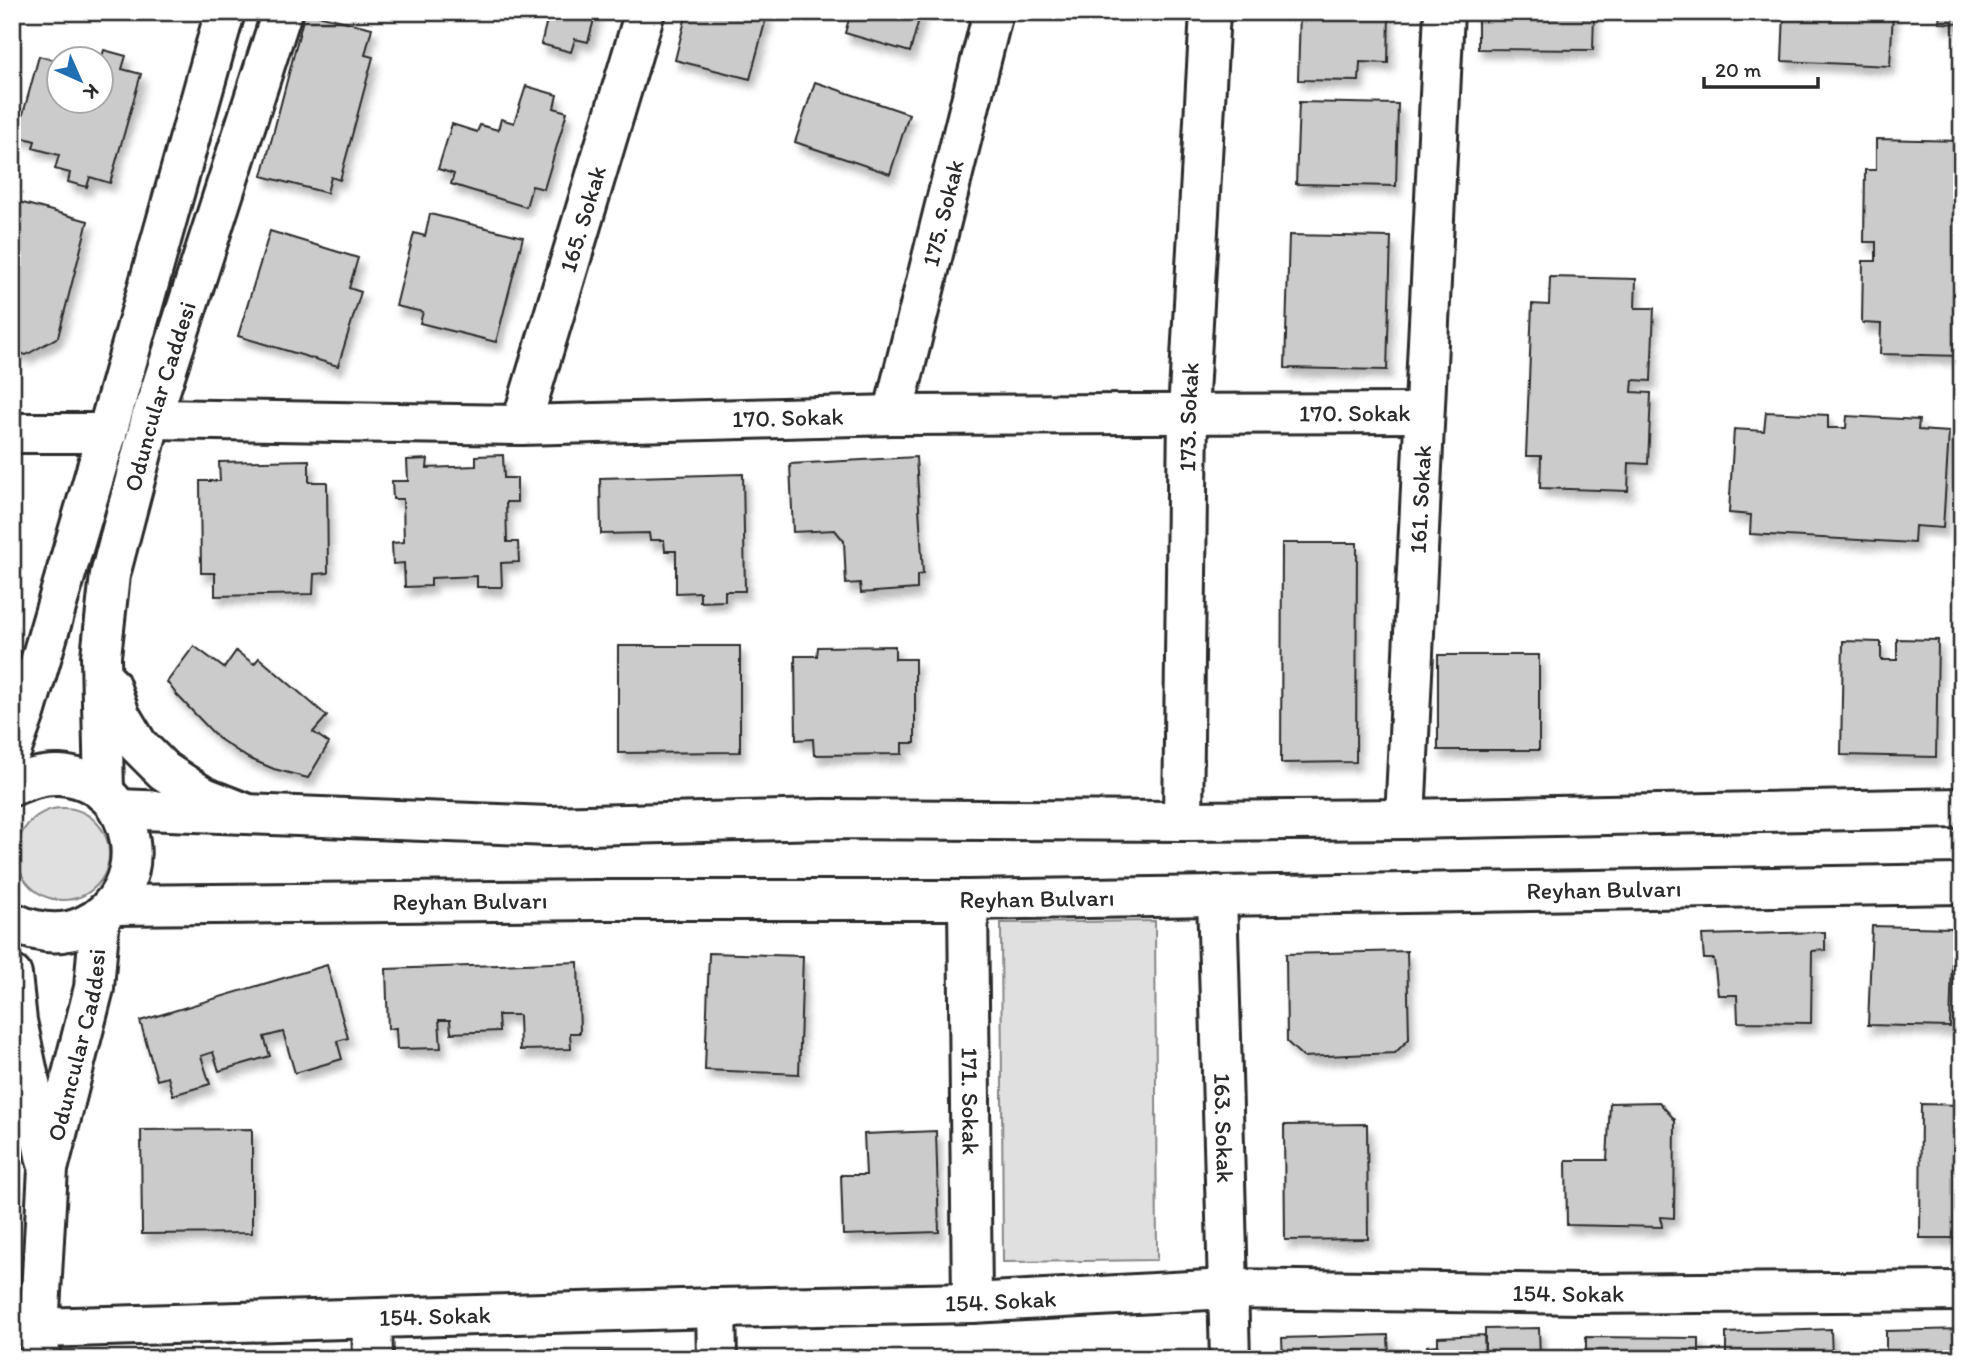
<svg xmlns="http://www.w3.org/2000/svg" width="1974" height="1371" viewBox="0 0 1974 1371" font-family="Itim,sans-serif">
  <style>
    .green { fill: #e0e0e0; stroke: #868686; stroke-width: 2 }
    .building { fill: #cbcbcb; stroke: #2b2b2b; stroke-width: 2; filter: url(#shadow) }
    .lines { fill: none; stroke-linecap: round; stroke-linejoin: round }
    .minor-casing { stroke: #2b2b2b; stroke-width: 44 }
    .major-casing { stroke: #2b2b2b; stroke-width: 44 }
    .minor { stroke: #fff; stroke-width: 38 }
    .major { stroke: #fff; stroke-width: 38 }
    .labels { text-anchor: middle; stroke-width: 7; stroke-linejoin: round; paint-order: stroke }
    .street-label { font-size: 24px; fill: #2b2b2b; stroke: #fff }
  </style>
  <defs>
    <filter id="shadow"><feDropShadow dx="4.5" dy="8" stdDeviation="3.5" flood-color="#0004"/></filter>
  </defs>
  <rect width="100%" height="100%" fill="#fff"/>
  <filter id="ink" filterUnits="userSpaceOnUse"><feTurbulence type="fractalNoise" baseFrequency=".0143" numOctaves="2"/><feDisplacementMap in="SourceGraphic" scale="14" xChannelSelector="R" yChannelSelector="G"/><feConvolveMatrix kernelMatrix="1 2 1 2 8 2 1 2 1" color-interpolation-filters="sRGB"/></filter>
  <g filter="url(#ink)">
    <path class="green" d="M17 854a46 46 0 1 1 92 0a46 46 0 1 1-92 0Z
      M 1155,921 L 1157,1260 L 1003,1262 L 1001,923 Z"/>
    <path class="building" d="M 305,12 L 372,28 L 365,55 L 373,57 L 340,180 L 331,177 L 327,193 L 262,176 Z
      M 549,12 L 596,12 L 588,42 L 575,39 L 571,52 L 541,44 Z
      M 687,12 L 757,12 L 767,15 L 750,79 L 675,60 Z
      M 851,12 L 921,12 L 910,52 L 845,33 Z
      M 1300,12 L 1389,12 L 1388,63 L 1360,62 L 1359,81 L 1298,80 Z
      M 1478,12 L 1594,12 L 1593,50 L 1478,49 Z
      M 1784,12 L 1893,12 L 1890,66 L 1782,61 Z
      M 1940,12 L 1962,12 L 1962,24 L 1939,23 Z
      M 104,50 L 126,56 L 122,69 L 141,74 L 110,183 L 90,177 L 87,187 L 68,182 L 70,173 L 55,169 L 59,155 L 33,148 L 35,141 L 17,136 L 39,56 L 60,62 L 60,102 L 102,102 L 101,60 Z
      M 815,82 L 909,114 L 890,174 L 795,142 Z
      M 526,86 L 557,95 L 554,108 L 567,112 L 544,189 L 532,186 L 526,207 L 451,184 L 454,174 L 438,169 L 452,124 L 477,132 L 480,125 L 498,130 L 501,119 L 514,123 Z
      M 1299,102 L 1398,104 L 1396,186 L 1296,184 Z
      M 1876,139 L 1962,141 L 1962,356 L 1880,354 L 1881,324 L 1862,323 L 1863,261 L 1876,261 L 1876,242 L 1864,242 L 1865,170 L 1876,170 Z
      M 12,200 L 88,221 L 58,337 L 26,355 L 12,350 Z
      M 430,214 L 523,237 L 496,342 L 420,323 L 423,312 L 396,306 L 414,233 L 425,236 Z
      M 270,231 L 358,258 L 349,288 L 361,292 L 338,366 L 238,336 Z
      M 1289,235 L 1391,237 L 1387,370 L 1285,368 Z
      M 1550,277 L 1636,279 L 1635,308 L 1654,308 L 1651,381 L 1633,380 L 1632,392 L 1651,393 L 1648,464 L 1629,463 L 1628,491 L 1540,488 L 1541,456 L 1526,456 L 1532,304 L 1549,305 Z
      M 1766,412 L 1828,415 L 1828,428 L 1846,428 L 1847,416 L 1919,420 L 1918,430 L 1949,432 L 1943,528 L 1915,526 L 1914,543 L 1750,534 L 1751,515 L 1729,513 L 1734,429 L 1764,431 Z
      M 503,455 L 504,478 L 517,478 L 517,502 L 506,502 L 507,542 L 518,542 L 519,562 L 501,563 L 502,587 L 477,587 L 477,576 L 431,578 L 431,586 L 405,587 L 404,563 L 393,564 L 392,543 L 404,542 L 403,499 L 393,499 L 392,481 L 408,481 L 407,460 L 428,459 L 427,468 L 476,466 L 476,456 Z
      M 916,457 L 923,574 L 917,575 L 917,589 L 861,593 L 860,583 L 846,584 L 844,541 L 835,530 L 793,532 L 790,464 Z
      M 309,460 L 309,482 L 327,482 L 328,573 L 314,574 L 313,594 L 215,596 L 215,573 L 201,573 L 200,481 L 220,481 L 219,462 Z
      M 743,474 L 745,591 L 725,591 L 725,601 L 700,602 L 700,592 L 676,593 L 676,551 L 665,551 L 664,540 L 650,540 L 649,533 L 601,534 L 600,478 Z
      M 1282,543 L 1357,543 L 1356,762 L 1281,763 Z
      M 1897,639 L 1938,640 L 1936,757 L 1841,755 L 1843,641 L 1881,642 L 1881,660 L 1897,660 Z
      M 194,646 L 224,668 L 236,651 L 254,664 L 259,658 L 327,716 L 313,732 L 329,743 L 308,778 L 274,769 L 248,758 L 218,738 L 177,695 L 167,682 Z
      M 618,646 L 740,646 L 740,752 L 618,753 Z
      M 895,646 L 895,659 L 915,659 L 915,743 L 902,743 L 902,754 L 814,755 L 813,739 L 796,740 L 795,656 L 817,656 L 818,647 Z
      M 1438,655 L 1539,655 L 1539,750 L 1438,750 Z
      M 1872,926 L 1953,928 L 1950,1027 L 1868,1025 Z
      M 1825,932 L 1825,950 L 1812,951 L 1811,1023 L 1738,1022 L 1737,995 L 1718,995 L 1714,959 L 1704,959 L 1702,935 Z
      M 1407,951 L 1409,1039 L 1395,1053 L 1303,1057 L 1287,1042 L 1286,954 Z
      M 709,953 L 803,956 L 799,1074 L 705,1070 Z
      M 578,962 L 580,1033 L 570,1033 L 571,1049 L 520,1050 L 519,1015 L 498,1015 L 499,1031 L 451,1033 L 450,1020 L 439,1020 L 441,1048 L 397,1049 L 396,1028 L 388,1029 L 386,969 Z
      M 327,965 L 348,1038 L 337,1041 L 342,1059 L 295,1073 L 283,1032 L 264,1037 L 270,1056 L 219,1071 L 213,1052 L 201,1056 L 210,1084 L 173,1095 L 168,1077 L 157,1080 L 140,1021 Z
      M 1659,1102 L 1675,1120 L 1674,1218 L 1661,1217 L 1662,1227 L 1567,1225 L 1566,1160 L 1607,1160 L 1610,1103 Z
      M 1921,1104 L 1962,1105 L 1962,1238 L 1920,1238 Z
      M 1367,1124 L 1368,1239 L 1285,1240 L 1284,1125 Z
      M 252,1129 L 252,1233 L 142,1234 L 141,1130 Z
      M 936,1131 L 939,1232 L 843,1235 L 841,1175 L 866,1175 L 864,1134 Z
      M 1539,1328 L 1540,1359 L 1485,1359 L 1485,1329 Z
      M 1831,1329 L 1832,1359 L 1726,1359 L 1726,1333 Z
      M 1962,1329 L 1962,1359 L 1886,1359 L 1886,1331 Z
      M 1388,1335 L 1389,1359 L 1283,1359 L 1282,1338 Z
      M 1484,1335 L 1485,1359 L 1427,1359 L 1427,1346 L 1438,1345 L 1438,1337 Z
      M 1586,1337 L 1699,1338 L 1699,1359 L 1586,1359 Z
      M 552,1350 L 552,1359 L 450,1359 L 450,1355 Z
      M 598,1352 L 693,1352 L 693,1359 L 598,1359 Z"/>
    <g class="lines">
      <g class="minor-casing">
        <g id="minor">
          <path id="s1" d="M 893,415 L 993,12"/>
          <path id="s2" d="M 151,419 L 521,425 L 893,415 L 1424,413"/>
          <path id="s3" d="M 521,425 L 645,12"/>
          <path d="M 12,433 L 107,433"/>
          <path d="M 110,685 L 120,715 L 138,745 L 164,771 L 204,797 L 245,813"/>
          <path d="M 12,749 L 26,710 L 107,433 L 225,12"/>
          <path id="s4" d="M 104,793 L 101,656 L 110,575 L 151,419 L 282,12"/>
          <path id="s5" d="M 1405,819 L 1444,12"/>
          <path id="s6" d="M 1183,821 L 1188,413 L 1210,12"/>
          <path id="s7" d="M 1217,895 L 1230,1359"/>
          <path id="s8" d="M 968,900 L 972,1303"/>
          <path d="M 12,975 L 17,1021 L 46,1160"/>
          <path d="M 716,1308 L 717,1359"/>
          <path d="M 372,1319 L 373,1359"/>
          <path id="s9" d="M 39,1328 L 716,1308 L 972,1303 L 1227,1289 L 1581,1294 L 1962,1291"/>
          <path id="s10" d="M 40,1359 L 39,1328 L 48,1169 L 94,988 L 100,917"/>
        </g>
      </g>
      <g class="major-casing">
        <g id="major">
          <path d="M 12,786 C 27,780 42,774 59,775 C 141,780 157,892 84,926 C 60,937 36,933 12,922"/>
          <path d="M 118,809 L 548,826 L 824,819 L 1183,821 L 1405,819 L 1962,808"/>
          <path id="s11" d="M 113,905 L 595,900 L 968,900 L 1962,884"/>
        </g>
      </g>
      <use href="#minor" class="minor"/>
      <use href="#major" class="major"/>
    </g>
  </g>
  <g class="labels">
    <g class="street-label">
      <text dy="8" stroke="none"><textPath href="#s1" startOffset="208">175. Sokak</textPath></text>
      <text dy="8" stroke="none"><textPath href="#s3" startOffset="215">165. Sokak</textPath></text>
      <text dy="8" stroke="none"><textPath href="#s4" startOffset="404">Oduncular Caddesi</textPath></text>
      <text dy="8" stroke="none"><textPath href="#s2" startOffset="1204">170. Sokak</textPath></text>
      <text dy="8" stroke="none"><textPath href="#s6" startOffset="404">173. Sokak</textPath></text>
      <text dy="8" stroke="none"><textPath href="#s2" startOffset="637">170. Sokak</textPath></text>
      <text dy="8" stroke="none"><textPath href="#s5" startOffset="320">161. Sokak</textPath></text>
      <text dy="8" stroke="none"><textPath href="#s11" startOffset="1491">Reyhan Bulvarı</textPath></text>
      <text dy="8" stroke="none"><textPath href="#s11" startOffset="924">Reyhan Bulvarı</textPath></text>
      <text dy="8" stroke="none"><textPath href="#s11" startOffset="357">Reyhan Bulvarı</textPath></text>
      <text dy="8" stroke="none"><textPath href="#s10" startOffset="318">Oduncular Caddesi</textPath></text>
      <text dy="8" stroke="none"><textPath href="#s8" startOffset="201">171. Sokak</textPath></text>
      <text dy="8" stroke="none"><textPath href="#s7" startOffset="233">163. Sokak</textPath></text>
      <text dy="8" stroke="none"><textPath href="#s9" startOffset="1530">154. Sokak</textPath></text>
      <text dy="8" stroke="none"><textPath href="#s9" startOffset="962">154. Sokak</textPath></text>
      <text dy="8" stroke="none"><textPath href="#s9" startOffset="396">154. Sokak</textPath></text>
    </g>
  </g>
  <rect width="1974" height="1371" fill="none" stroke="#fff" stroke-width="42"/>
  <rect x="21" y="21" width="1932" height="1329" fill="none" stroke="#2b2b2b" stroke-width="2.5" filter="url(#ink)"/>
  <g transform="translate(80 80) rotate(135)"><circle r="33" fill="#ffffff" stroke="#aaaaaa" stroke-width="2"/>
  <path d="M0-5L12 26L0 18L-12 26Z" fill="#1f6fb2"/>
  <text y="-10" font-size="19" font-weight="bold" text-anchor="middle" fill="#2b2b2b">K</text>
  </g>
  <path d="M1704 77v10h114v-10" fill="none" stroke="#2b2b2b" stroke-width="3.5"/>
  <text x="1715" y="77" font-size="21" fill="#2b2b2b" stroke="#ffffff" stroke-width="5" paint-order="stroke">20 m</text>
</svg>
